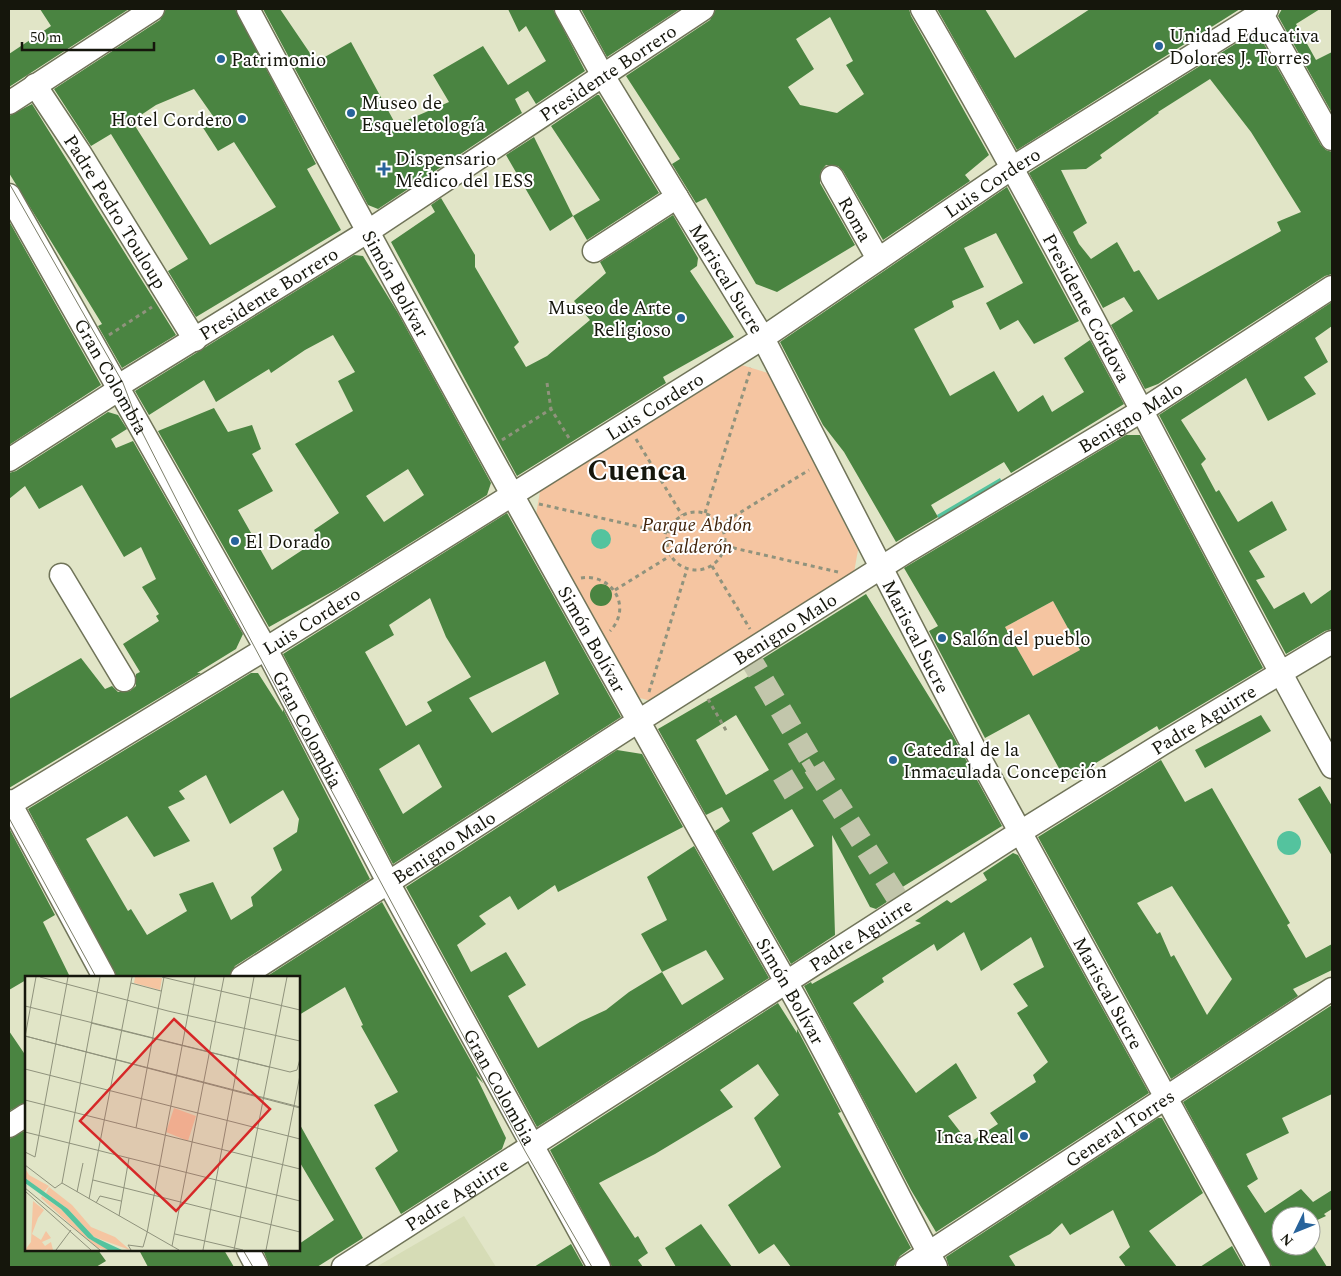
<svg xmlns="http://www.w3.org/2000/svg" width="1341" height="1276" viewBox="0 0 1341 1276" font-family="Spectral,serif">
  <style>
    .built { fill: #d6dcb6 }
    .green { fill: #f5c5a1 }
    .water { fill: #54c39e }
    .building { fill: #4a8441; fill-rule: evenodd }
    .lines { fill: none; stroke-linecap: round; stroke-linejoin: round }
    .minor-tunnel { stroke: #c2c6ab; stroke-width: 22; stroke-dasharray: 22 11; stroke-linecap: butt }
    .minor-casing { stroke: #707459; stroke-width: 25 }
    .path { stroke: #90937d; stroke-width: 3; stroke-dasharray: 4 4; stroke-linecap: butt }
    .minor { stroke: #fff; stroke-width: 22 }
    .tram { stroke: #7c7e6a; stroke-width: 1 }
    .poi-dot { fill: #28639b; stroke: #fff; stroke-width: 2 }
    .labels { text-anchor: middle; stroke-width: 4; stroke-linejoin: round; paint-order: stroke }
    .poi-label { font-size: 19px; fill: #15160c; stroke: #fff; text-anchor: start }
    .street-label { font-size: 19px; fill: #15160c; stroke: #fff }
    .park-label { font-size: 19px; font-style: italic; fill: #402309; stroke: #fff }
    .town-label { font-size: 29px; font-weight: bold; fill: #15160c; stroke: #fff }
    .inset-road { fill: none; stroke: #8f927c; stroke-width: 1 }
    .view { fill: #d62828; fill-opacity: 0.15; stroke: #d62828; stroke-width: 2.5 }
    .inset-edge { fill: none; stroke: #15160c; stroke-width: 2.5 }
  </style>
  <rect width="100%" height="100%" fill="#e1e5c7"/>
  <path class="built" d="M 464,1216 L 496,1267 L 376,1267 Z"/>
  <path class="green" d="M 735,363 L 768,373 L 858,550 L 852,584 L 662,704 L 629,695 L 535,520 L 541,486 Z
    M 1053,601 L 1080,650 L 1033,676 L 1005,627 Z"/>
  <path class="water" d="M 1000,478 L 1003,484 L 940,521 L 937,515 Z
    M591 539a10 10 0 1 1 20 0a10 10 0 1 1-20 0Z
    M1277 843a12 12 0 1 1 24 0a12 12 0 1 1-24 0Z"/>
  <path class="building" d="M 40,9 L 129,9 L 9,87 L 9,54 L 51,26 Z
    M 166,9 L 235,9 L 316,164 L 307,169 L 341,230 L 196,317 L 168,271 L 188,259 L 111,134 L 91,146 L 54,89 L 160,20 ZM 194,89 L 213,116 L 200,123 L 218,151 L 234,142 L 276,207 L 210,245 L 132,121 L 156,105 Z
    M 263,9 L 280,9 L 316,62 L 351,42 L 396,125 L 449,102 L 433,75 L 483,46 L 508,85 L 546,61 L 526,26 L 519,32 L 508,9 L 553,9 L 585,71 L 536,104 L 528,91 L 515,99 L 522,113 L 378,209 L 368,205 Z
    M 581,9 L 680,9 L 607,57 Z
    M 716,9 L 909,9 L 911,16 L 989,155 L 965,175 L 970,181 L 883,240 L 843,171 L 838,166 L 826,165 L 821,171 L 820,183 L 855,245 L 777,292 L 756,284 L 706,198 L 696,203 L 672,164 L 680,159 L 626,76 L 710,20 ZM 830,17 L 853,61 L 846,65 L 864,94 L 837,113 L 800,105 L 788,87 L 814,69 L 796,39 Z
    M 937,9 L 985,9 L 1015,58 L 1090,9 L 1240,9 L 1017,150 Z
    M 1282,9 L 1320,9 L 1296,24 L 1316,60 L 1332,52 L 1332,113 L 1278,16 Z
    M 1251,34 L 1260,37 L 1321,145 L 1326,150 L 1332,152 L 1332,274 L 1325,276 L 1158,384 L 1145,389 L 1111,325 L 1133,311 L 1124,297 L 1103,308 L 1029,173 ZM 1210,79 L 1251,132 L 1301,212 L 1277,222 L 1281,231 L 1158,300 L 1139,270 L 1134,272 L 1117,242 L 1091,259 L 1079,244 L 1073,232 L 1087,223 L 1061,170 L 1086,169 L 1102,158 L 1100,155 L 1159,113 L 1158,112 Z
    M 597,95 L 599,95 L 659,193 L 587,240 L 573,216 L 600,200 L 551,126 Z
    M 32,104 L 176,335 L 122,368 L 98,326 L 102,324 L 9,173 L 9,116 Z
    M 534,137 L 573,216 L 550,231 L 506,155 Z
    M 1007,187 L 1079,321 L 1034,344 L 1018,320 L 1000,330 L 986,303 L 1023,283 L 996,233 L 964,248 L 984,287 L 952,301 L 954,307 L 914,329 L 929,357 L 950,396 L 994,371 L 1018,412 L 1043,395 L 1052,412 L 1084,392 L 1064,358 L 1090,340 L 1124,404 L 1011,473 L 1004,462 L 931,505 L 938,517 L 896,542 L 844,452 L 823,425 L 780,342 Z
    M 441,198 L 475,255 L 475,267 L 519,342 L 514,347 L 526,367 L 547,356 L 590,320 L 574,301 L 606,273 L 600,262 L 673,215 L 698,258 L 697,266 L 690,271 L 734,337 L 663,377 L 666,383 L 517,476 L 391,242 L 435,212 L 431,205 Z
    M 9,221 L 101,385 L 9,445 Z
    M 354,255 L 363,256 L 398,313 L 491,483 L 487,495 L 337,589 L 269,627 L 158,431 L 214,408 L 228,432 L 252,425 L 261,449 L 252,454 L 273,491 L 238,510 L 272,570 L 319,539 L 314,530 L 339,513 L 295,444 L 353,411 L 338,381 L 355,372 L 333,335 L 305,350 L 271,373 L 269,369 L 216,402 L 204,380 L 149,415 L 135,391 ZM 408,469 L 424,495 L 384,522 L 366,496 Z
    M 1332,302 L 1332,326 L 1315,338 L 1328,362 L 1304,377 L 1316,394 L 1268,421 L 1246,378 L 1181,420 L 1206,459 L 1201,464 L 1216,492 L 1219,490 L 1238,522 L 1272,501 L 1287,530 L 1249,551 L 1265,577 L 1256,580 L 1274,609 L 1304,592 L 1311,604 L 1332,589 L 1332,629 L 1325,631 L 1286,654 L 1159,415 Z
    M 108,412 L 118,415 L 127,429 L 111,439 L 116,448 L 133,441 L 243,634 L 236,649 L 197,673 L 201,673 L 9,788 L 9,699 L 81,658 L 105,689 L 112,686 L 118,692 L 130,691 L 136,686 L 136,674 L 140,672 L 123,644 L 159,621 L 156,616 L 159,614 L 142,587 L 156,579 L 141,547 L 124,557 L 82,485 L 39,509 L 25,486 L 9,499 L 9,473 L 16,471 Z
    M 1126,435 L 1140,435 L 1263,668 L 1159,730 L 1157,726 L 1066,781 L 1029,714 L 985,738 L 929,631 L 938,626 L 904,568 ZM 1053,601 L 1080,650 L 1033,676 L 1005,627 Z
    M 507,513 L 621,717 L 393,864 L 283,654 ZM 430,598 L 446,637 L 471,677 L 427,702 L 432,711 L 406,726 L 365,652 L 394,635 L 389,625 ZM 545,661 L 559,694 L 492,733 L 469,698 ZM 419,744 L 442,787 L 403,814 L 379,769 Z
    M590 595a11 11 0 1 1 22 0a11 11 0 1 1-22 0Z
    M 866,594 L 952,734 L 1002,826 L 891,894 L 893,898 L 876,909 L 870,907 L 832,835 L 835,935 L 791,964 L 715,831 L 730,821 L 722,807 L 706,815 L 658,729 L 761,669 L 757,662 ZM 736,715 L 769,770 L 726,795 L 696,740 ZM 792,809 L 814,846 L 773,871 L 752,833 Z
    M 251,673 L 258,673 L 283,712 L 283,709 L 370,879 L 235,966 L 229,977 L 117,977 L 28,809 ZM 206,775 L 230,824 L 283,790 L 299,819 L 297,832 L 273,848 L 282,870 L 251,897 L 253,906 L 231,920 L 213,882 L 179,894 L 187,911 L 147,935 L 131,909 L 128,911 L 86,839 L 127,816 L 154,857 L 190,841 L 168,807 L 185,799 L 179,791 Z
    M 1261,715 L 1271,731 L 1205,768 L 1195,750 Z
    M 617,750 L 642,754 L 683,827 L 558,892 L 555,885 L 518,910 L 510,896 L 479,916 L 486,924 L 457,945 L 471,972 L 506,952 L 526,985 L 508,996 L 538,1048 L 580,1022 L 606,1010 L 629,992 L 662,972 L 641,934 L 667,920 L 647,877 L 694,846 L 769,978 L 537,1127 L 406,887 ZM 706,950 L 724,979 L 682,1005 L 662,972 Z
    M 1161,760 L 1185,802 L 1212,788 L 1290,923 L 1287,925 L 1306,958 L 1332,944 L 1332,970 L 1293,989 L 1298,996 L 1171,1079 L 1038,837 ZM 1172,886 L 1232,979 L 1207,1015 L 1174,955 L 1171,957 L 1160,932 L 1157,934 L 1137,903 Z
    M 1320,786 L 1332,806 L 1332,856 L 1298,799 Z
    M 9,828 L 55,915 L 43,922 L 70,977 L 26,977 L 26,980 L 9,990 Z
    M 1013,853 L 1018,855 L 1149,1093 L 936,1232 L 911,1190 L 804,986 L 811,982 L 812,984 L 921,923 L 915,921 L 947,900 L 951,903 L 987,880 L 983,873 ZM 964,932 L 981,971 L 1031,937 L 1044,967 L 1013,984 L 1028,1006 L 1017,1013 L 1048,1062 L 1033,1075 L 1036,1082 L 990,1113 L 998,1124 L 969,1143 L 948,1116 L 977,1098 L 956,1063 L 916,1093 L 853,1003 L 884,982 L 882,978 L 934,944 L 937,951 Z
    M 382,902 L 483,1083 L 476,1076 L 506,1138 L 502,1149 L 401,1214 L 375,1168 L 398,1151 L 374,1105 L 398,1092 L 361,1026 L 363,1025 L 345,987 L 299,1015 L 299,977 L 266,977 Z
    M 778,1003 L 797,1033 L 797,1029 L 841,1112 L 838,1113 L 911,1248 L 900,1256 L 894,1266 L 890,1267 L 791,1267 L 774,1244 L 759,1254 L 728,1205 L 781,1167 L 754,1118 L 779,1095 L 758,1064 L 720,1090 L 733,1107 L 655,1154 L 599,1183 L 635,1238 L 638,1236 L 648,1253 L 638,1260 L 643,1267 L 612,1267 L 550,1150 Z
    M 1332,1005 L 1332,1094 L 1282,1118 L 1289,1133 L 1246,1154 L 1258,1179 L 1247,1186 L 1265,1213 L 1301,1189 L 1313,1202 L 1332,1190 L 1332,1209 L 1324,1214 L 1326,1216 L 1311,1223 L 1311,1216 L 1281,1216 L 1281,1246 L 1314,1246 L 1327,1267 L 1272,1267 L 1183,1102 Z
    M 9,1031 L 26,1056 L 26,1102 L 9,1111 Z
    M 1158,1118 L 1162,1118 L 1203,1193 L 1149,1231 L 1177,1267 L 1126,1267 L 1119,1257 L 1130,1247 L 1113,1210 L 1070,1235 L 1062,1223 L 1050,1234 L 1009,1256 L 1016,1267 L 949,1267 L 946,1257 Z
    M 299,1123 L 363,1238 L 317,1267 L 270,1267 L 263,1250 L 299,1250 L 299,1244 L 334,1220 L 299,1161 Z
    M 26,1130 L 26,1250 L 98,1250 L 106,1261 L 96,1267 L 9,1267 L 9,1139 Z
    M 701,1224 L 732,1267 L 676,1267 L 665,1248 Z
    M 571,1244 L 584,1267 L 534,1267 Z
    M 1232,1246 L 1244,1267 L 1200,1267 Z
    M 139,1250 L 224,1250 L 234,1267 L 148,1267 Z"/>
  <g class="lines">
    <path class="minor-tunnel" d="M 747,653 L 815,768 L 903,907
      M 779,790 L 815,768"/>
    <g class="minor-casing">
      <g id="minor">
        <path id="s1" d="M 248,9 C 422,335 602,659 785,980 C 839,1074 885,1172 936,1267"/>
        <path id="s2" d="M 566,9 L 602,74 L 763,338 L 973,746 L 1259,1267"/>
        <path id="s3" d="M 922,9 C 1067,257 1193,516 1332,767"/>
        <path d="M 1259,9 L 1332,139"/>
        <path id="s4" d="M 35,85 L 80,153 L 195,340"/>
        <path d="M 9,103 L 153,9"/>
        <path id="s5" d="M 832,177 L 878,259"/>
        <path id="s6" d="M 9,195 L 266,649 L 389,884 L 599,1267"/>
        <path d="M 594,251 L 677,197"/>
        <path id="s7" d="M 9,460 L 118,390 L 123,383 L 367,232 L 703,9"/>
        <path d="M 61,575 L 124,680"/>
        <path d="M 9,801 L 104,977"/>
        <path id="s8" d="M 9,805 L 272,645 L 763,338 L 1012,168 L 1267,9"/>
        <path id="s9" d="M 242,977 L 637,722 L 909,550 L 1143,410 L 1332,287"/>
        <path d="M 9,1126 L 26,1115"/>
        <path d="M 248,1250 L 257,1267"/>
        <path id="s10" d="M 343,1267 L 1006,841 L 1162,744 L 1332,642"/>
        <path id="s11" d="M 907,1267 L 1332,989"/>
      </g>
    </g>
    <path class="path" d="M 109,335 L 152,307
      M 547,383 L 551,409
      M 636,439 L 682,515
      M 502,440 L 551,409 L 569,438
      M 539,504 L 667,533
      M667 541a29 29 0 1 1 58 0a29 29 0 1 1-58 0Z
      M 705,513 L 751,368
      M 720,525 L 809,470
      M 725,546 L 838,572
      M 712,566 L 750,629
      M 581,578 C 612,573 633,607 610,631
      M 615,590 L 670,556
      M 649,692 L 687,569
      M 708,699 L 727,732"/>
    <use href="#minor" class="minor"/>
    <path class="tram" d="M 9,183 L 123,383 L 141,430 L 196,538 L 525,1151 L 592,1267
      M 9,818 L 96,977
      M 243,1250 L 253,1267"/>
  </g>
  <g class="poi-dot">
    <circle cx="1159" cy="46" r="5"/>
    <circle cx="221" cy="59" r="5"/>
    <circle cx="351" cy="113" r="5"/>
    <circle cx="242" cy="119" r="5"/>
    <path d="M381.5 161.5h5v5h5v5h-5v5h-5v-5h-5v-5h5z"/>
    <circle cx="681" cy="318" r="5"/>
    <circle cx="235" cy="541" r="5"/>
    <circle cx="942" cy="638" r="5"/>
    <circle cx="893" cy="760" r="5"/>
    <circle cx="1024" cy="1136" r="5"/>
  </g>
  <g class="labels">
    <g class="poi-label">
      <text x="1169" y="42">Unidad Educativa<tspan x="1169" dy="22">Dolores J. Torres</tspan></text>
      <text x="231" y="66">Patrimonio</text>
      <text x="361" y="109">Museo de<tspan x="361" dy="22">Esqueletología</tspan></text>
      <text x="232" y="126" text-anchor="end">Hotel Cordero</text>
      <text x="395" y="165">Dispensario<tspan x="395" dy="22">Médico del IESS</tspan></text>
      <text x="671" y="314" text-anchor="end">Museo de Arte<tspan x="671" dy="22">Religioso</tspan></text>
      <text x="245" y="548">El Dorado</text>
      <text x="952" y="645">Salón del pueblo</text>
      <text x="903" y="756">Catedral de la<tspan x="903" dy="22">Inmaculada Concepción</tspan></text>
      <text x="1014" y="1143" text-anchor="end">Inca Real</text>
    </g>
    <g class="street-label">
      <text dy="7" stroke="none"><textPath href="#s7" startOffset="714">Presidente Borrero</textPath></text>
      <text dy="7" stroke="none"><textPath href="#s8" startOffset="1164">Luis Cordero</textPath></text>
      <text dy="7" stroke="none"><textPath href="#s4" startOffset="150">Padre Pedro Touloup</textPath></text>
      <text dy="7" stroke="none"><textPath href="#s5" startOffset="48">Roma</textPath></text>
      <text dy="7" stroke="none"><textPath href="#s2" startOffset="314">Mariscal Sucre</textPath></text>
      <text dy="7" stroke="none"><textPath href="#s1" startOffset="312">Simón Bolívar</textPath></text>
      <text dy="7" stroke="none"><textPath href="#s7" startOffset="309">Presidente Borrero</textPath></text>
      <text dy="7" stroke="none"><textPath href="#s3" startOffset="341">Presidente Córdova</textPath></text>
      <text dy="7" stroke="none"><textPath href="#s6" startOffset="208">Gran Colombia</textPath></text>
      <text dy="7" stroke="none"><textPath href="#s8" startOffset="759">Luis Cordero</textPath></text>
      <text dy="7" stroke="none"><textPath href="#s9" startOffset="1050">Benigno Malo</textPath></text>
      <text dy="7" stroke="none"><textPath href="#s8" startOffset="354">Luis Cordero</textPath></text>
      <text dy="7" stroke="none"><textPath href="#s9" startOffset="645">Benigno Malo</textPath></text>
      <text dy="7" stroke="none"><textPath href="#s2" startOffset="719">Mariscal Sucre</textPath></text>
      <text dy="7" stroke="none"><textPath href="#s1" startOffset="718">Simón Bolívar</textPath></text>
      <text dy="7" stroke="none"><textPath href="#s10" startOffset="1020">Padre Aguirre</textPath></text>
      <text dy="7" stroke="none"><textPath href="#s6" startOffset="612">Gran Colombia</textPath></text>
      <text dy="7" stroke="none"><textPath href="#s9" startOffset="240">Benigno Malo</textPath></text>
      <text dy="7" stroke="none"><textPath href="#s10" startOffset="615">Padre Aguirre</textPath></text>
      <text dy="7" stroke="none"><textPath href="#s1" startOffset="1122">Simón Bolívar</textPath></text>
      <text dy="7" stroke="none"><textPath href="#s2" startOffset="1124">Mariscal Sucre</textPath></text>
      <text dy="7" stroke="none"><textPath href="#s6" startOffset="1018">Gran Colombia</textPath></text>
      <text dy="7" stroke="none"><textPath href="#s11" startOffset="254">General Torres</textPath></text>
      <text dy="7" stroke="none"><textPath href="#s10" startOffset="135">Padre Aguirre</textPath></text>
    </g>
    <g class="park-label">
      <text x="697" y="531">Parque Abdón<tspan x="697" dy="22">Calderón</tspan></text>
    </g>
    <g class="town-label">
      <text x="637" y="480">Cuenca</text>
    </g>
  </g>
  <g transform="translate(25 976)">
    <rect width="275" height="275" fill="#e1e5c7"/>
    <path d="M 110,1 L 137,2 L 135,14 L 109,7 ZM 149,132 L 171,140 L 163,165 L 141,156 ZM 0,192 L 4,199 L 24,210 L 19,216 L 0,202 ZM 24,211 L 47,229 L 66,251 L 90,261 L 105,274 L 69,261 L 43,233 L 21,217 ZM 17,220 L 36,233 L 63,262 L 84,274 L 73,272 L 56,258 L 16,222 ZM 8,225 L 19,234 L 13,242 L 7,258 L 16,264 L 21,255 L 26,262 L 17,266 L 20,270 L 26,266 L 28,274 L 0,274 L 6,266 Z" fill="#f5c5a1"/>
    <path d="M 0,202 L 43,233 L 69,261 L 97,274 L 83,274 L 63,262 L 36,233 L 0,207 Z" fill="#54c39e"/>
    <path class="inset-road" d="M 15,1 L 143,35 L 275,65M 137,1 L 275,34M 106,7 L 136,15M 0,30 L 265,96 L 272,94 L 275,83M 66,47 L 244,91M 0,60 L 275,131M 0,60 L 275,132M 0,61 L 11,1M 0,93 L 275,163M 0,124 L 275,193M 111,152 L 139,1M 0,156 L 275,225M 0,176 L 10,181 L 43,1M 0,189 L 30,212 L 37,207M 68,204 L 275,256M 37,207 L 75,1M 37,207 L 154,274M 0,212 L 75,274M 0,215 L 66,274M 52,216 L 58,187M 64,223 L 107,1M 71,227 L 75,220 L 96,225M 94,240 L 104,182M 150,258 L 218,274M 147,270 L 199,1M 31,274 L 46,254M 106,274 L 103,269 L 118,271 L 122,257 L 170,1M 178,274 L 229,1M 209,274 L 262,1M 241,274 L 275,99"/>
    <path class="view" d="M 149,43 L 245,133 L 151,235 L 55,145 Z"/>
    <rect width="275" height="275" class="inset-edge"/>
  </g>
  <rect width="1341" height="1276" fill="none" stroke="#15160c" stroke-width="20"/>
  <g transform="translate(1296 1231) rotate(227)"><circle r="24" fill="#ffffff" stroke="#a1a29e"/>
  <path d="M0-4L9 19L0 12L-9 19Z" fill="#28639b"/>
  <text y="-8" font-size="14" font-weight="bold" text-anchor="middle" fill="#15160c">N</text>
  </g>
  <path d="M22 42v8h132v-8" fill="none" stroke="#15160c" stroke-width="2.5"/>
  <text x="30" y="42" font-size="15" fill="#15160c" stroke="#ffffff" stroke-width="4" paint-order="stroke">50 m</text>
</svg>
